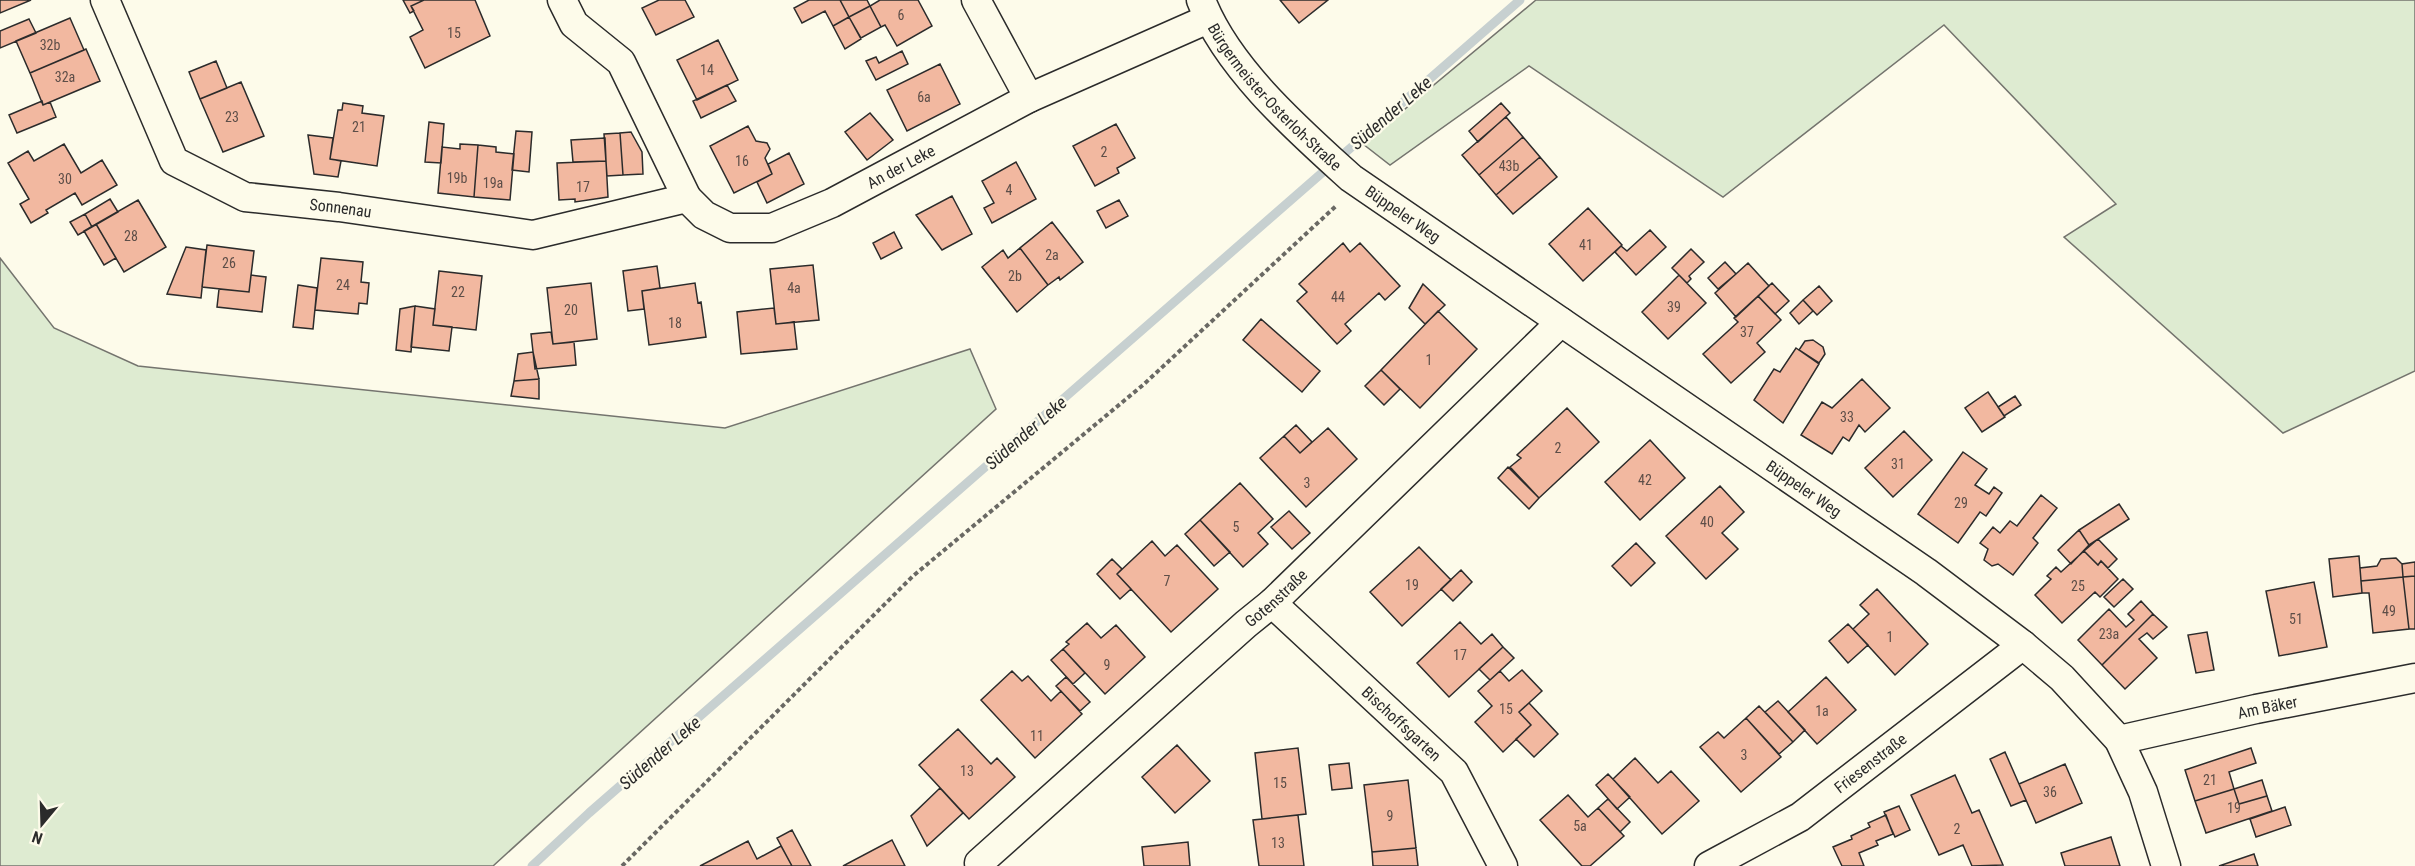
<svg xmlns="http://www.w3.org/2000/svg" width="2415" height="866" viewBox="0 0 2415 866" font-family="'Roboto Condensed',sans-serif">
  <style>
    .green { fill: #deebd1; stroke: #74746e; stroke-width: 1.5 }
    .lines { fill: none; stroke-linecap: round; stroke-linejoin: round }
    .stream { stroke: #c7d0d0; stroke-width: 9 }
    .building { fill: #f2b8a0; stroke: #2b2b2b; stroke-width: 1.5 }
    .street-casing { stroke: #2b2b2b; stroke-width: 31 }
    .path { stroke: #6a6964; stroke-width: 4; stroke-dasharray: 4.5 3; stroke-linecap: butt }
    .street { stroke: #fdfbea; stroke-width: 28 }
    .labels { text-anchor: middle; stroke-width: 4.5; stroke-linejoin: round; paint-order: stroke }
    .number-label { font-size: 14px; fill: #5d4e48 }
    .street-label { font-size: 16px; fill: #2b2b2b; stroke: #fdfbea }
    .water-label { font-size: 18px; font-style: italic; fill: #2b2b2b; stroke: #fdfbea }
  </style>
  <rect width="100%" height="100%" fill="#fdfbea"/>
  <path class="green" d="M 1536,0 L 2415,0 L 2415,371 L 2283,433 L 2064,237 L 2116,204 L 1944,25 L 1723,197 L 1529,66 L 1390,165 L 1363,144 Z
    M 0,258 L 54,328 L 138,366 L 725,428 L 970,349 L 996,409 L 493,866 L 0,866 Z"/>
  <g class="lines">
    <path class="stream" d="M 532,866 L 589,813 L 1520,0"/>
  </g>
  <path class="building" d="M 0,0 L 31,0 L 0,13 Z
    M 403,0 L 424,0 L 411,6 L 414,11 L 410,13 Z
    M 424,0 L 475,0 L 490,36 L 425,68 L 410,37 L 423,30 L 411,6 Z
    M 659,0 L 685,0 L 694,17 L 656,35 L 642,8 Z
    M 809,0 L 840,0 L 849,17 L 833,26 L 825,11 L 802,23 L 794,8 Z
    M 840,0 L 867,0 L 870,6 L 849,17 Z
    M 880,0 L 918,0 L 932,26 L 897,46 L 885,25 L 881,27 L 870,6 Z
    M 1280,0 L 1328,0 L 1299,23 Z
    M 870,6 L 881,27 L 861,38 L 849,17 Z
    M 849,17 L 861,39 L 845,49 L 833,26 Z
    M 70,18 L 84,50 L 30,73 L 16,41 Z
    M 29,19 L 36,33 L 0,48 L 0,31 Z
    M 718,40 L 738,80 L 697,100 L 677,60 Z
    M 86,49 L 100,81 L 43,105 L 30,73 Z
    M 902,51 L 908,64 L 876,80 L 866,61 L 876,57 L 879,63 Z
    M 216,61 L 227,88 L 200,99 L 189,72 Z
    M 940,64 L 960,104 L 907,131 L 887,90 Z
    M 241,82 L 264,136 L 223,152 L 200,99 Z
    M 727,85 L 736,101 L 701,118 L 693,101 Z
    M 42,101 L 43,105 L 50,102 L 56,117 L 17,133 L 9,115 Z
    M 343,103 L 363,106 L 362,113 L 384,116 L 377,166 L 330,159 L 338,110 L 342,110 Z
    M 1501,103 L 1510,113 L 1478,142 L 1469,131 Z
    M 870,113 L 893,140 L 867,160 L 845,132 Z
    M 1506,117 L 1523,137 L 1479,175 L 1462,155 Z
    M 429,122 L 444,124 L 441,163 L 425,162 Z
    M 1116,124 L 1135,158 L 1117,168 L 1119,173 L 1095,186 L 1073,146 Z
    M 748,126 L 756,141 L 767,143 L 770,149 L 765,158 L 772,174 L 734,193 L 710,146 Z
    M 516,131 L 532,132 L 529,172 L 512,170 Z
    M 631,132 L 642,152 L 643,174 L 623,175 L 620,133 Z
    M 620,133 L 623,175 L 607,176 L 604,134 Z
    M 308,135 L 333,138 L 330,159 L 341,161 L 338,177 L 314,174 Z
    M 1523,137 L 1540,157 L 1496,195 L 1479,175 Z
    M 605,138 L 606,161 L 573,162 L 571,140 Z
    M 64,144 L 81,173 L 102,160 L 117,185 L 82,205 L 75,193 L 46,210 L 48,213 L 31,223 L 20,204 L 29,199 L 8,163 L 28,151 L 34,161 Z
    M 460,144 L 478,145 L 474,197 L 438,193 L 442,147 L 460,149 Z
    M 478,145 L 496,147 L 496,152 L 514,154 L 510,200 L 474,197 Z
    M 789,153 L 804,184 L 767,203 L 757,182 L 772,174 L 768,164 Z
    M 1540,157 L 1557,177 L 1513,214 L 1496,195 Z
    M 606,161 L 608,197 L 575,202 L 575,199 L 559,200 L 557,163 Z
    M 1016,162 L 1036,199 L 992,223 L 984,208 L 994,203 L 982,181 Z
    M 952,196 L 972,234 L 942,250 L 916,215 Z
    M 110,199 L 118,212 L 92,227 L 85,214 Z
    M 138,200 L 166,247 L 124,272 L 96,224 Z
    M 1119,200 L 1128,216 L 1106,228 L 1097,211 Z
    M 1588,208 L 1622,245 L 1583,281 L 1549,244 Z
    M 85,214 L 92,227 L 78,235 L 70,222 Z
    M 1052,222 L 1083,262 L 1060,280 L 1059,277 L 1048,285 L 1020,248 Z
    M 96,224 L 116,258 L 104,265 L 84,231 Z
    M 1650,230 L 1666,247 L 1636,275 L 1615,252 L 1621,246 L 1627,251 Z
    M 894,232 L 902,248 L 881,259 L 873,243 Z
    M 1343,243 L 1350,252 L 1360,243 L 1400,286 L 1385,300 L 1379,293 L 1345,324 L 1351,331 L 1337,344 L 1297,301 L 1307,292 L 1299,284 Z
    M 207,245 L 254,251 L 249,292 L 202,287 Z
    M 186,247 L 206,250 L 201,298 L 167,294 Z
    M 1020,248 L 1048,285 L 1017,312 L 982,267 L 1003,250 L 1008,258 Z
    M 1691,249 L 1704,262 L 1689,276 L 1691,279 L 1687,283 L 1672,268 Z
    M 321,258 L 363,262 L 361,282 L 369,283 L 367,304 L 359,303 L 358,314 L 315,310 Z
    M 1725,262 L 1736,274 L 1718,289 L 1708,278 Z
    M 1748,263 L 1769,286 L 1736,317 L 1715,293 Z
    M 813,265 L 819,320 L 776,324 L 770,269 Z
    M 657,266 L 660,288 L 642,291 L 644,309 L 628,311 L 623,271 Z
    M 439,271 L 482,276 L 476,330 L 433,325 Z
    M 251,275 L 266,277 L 262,312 L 217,307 L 219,289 L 249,292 Z
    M 1679,275 L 1706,303 L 1668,339 L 1642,312 Z
    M 591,283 L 597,339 L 553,344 L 547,288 Z
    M 695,283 L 698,303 L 701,302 L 706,337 L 649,345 L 642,291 Z
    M 1772,283 L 1789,301 L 1775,314 L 1758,296 Z
    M 1423,284 L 1445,305 L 1425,324 L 1409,308 Z
    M 298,285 L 317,288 L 313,329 L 293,327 Z
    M 1819,286 L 1832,301 L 1817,315 L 1803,300 Z
    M 1758,296 L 1781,320 L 1757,343 L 1765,352 L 1731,383 L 1703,354 L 1738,322 L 1734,318 Z
    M 1803,300 L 1813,311 L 1799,324 L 1790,313 Z
    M 415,306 L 411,352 L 396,350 L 400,309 Z
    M 415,306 L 435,309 L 433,325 L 452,327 L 449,351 L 411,347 Z
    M 774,308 L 776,324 L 794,322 L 797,349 L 741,354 L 737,312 Z
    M 1438,311 L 1477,349 L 1420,408 L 1381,370 Z
    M 1261,319 L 1320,371 L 1302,392 L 1243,340 Z
    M 551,332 L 553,344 L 574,342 L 576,365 L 535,369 L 531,334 Z
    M 1813,340 L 1823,347 L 1825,354 L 1819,363 L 1799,350 L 1805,341 Z
    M 1796,348 L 1819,364 L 1783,423 L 1754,400 L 1774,369 L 1780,372 Z
    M 533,352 L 539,379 L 514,381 L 518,354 Z
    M 1381,370 L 1400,389 L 1384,405 L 1365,386 Z
    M 539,379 L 539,399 L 511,396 L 514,381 Z
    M 1862,379 L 1890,408 L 1865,432 L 1859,425 L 1849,441 L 1843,437 L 1832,454 L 1801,435 L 1822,402 L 1832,408 Z
    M 1988,392 L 2005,417 L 1982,432 L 1965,408 Z
    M 2015,396 L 2021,405 L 2004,416 L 1998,407 Z
    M 1567,408 L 1599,442 L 1539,498 L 1510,467 L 1521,458 L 1517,455 Z
    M 1296,425 L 1312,442 L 1300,453 L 1284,436 Z
    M 1328,428 L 1357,459 L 1306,507 L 1260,458 L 1284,436 L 1300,453 Z
    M 1904,431 L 1932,460 L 1893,497 L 1865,468 Z
    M 1650,440 L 1685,478 L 1640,520 L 1605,482 Z
    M 1963,452 L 1987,469 L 1975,485 L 1989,494 L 1994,487 L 2002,493 L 1986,516 L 1980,512 L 1958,543 L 1918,514 Z
    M 1508,467 L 1539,498 L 1529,509 L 1498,478 Z
    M 1240,483 L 1273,519 L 1258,533 L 1268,544 L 1243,567 L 1200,520 Z
    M 1720,486 L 1744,512 L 1722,533 L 1738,549 L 1706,579 L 1666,536 Z
    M 2041,495 L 2057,508 L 2033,538 L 2038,543 L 2013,575 L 1998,564 L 1992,566 L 1984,560 L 1988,549 L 1980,543 L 1993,527 L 2000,533 L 2010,521 L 2017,526 Z
    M 2119,504 L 2129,519 L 2089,545 L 2079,530 Z
    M 1289,511 L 1310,533 L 1292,549 L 1271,527 Z
    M 1200,520 L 1230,552 L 1214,566 L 1185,534 Z
    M 2079,530 L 2089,545 L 2071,564 L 2058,550 Z
    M 2098,539 L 2117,559 L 2108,568 L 2101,561 L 2098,565 L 2084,551 Z
    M 1152,541 L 1165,556 L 1177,545 L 1218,589 L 1171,632 L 1117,574 Z
    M 1636,543 L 1655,563 L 1631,586 L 1612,566 Z
    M 1419,547 L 1451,580 L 1402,626 L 1370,592 Z
    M 2084,551 L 2098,565 L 2101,561 L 2118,579 L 2100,597 L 2095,592 L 2062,623 L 2035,595 L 2051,579 L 2047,576 L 2056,567 L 2061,572 Z
    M 2359,556 L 2362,593 L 2333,597 L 2329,559 Z
    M 2396,558 L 2402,564 L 2403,577 L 2361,581 L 2360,568 L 2377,566 L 2381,559 Z
    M 1112,559 L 1122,569 L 1117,574 L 1131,589 L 1120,599 L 1097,574 Z
    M 2415,562 L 2415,576 L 2403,577 L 2402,564 Z
    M 1461,570 L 1472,582 L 1453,601 L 1441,589 Z
    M 2415,576 L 2415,629 L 2409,629 L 2403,577 Z
    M 2403,577 L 2409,629 L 2373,633 L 2369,593 L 2362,593 L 2361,581 Z
    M 2123,579 L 2133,589 L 2114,607 L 2104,597 Z
    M 2314,582 L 2327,647 L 2279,656 L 2266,591 Z
    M 1877,589 L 1928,644 L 1895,675 L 1853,629 L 1869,614 L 1860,605 Z
    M 2141,601 L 2153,614 L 2102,665 L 2078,640 L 2109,609 L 2126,627 L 2134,620 L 2128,614 Z
    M 2153,614 L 2167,627 L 2153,639 L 2147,633 L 2139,639 L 2157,658 L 2125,689 L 2102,665 Z
    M 1460,622 L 1481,644 L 1492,634 L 1503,647 L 1449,697 L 1417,663 Z
    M 1087,623 L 1101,638 L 1116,625 L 1145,657 L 1105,694 L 1063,649 L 1069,644 L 1066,642 Z
    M 1848,624 L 1868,645 L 1848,663 L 1829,641 Z
    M 2207,632 L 2214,670 L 2196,673 L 2188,635 Z
    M 1503,647 L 1514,658 L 1490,680 L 1479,669 Z
    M 1063,649 L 1085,673 L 1073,684 L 1051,660 Z
    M 1522,670 L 1542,691 L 1519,712 L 1531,725 L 1503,752 L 1475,722 L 1492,706 L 1478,691 L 1500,671 L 1509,681 Z
    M 1012,671 L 1022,681 L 1028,676 L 1051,701 L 1061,691 L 1082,714 L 1035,758 L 981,700 Z
    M 1066,677 L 1090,702 L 1080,711 L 1056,686 Z
    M 1826,677 L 1856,710 L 1817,744 L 1788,712 Z
    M 1778,701 L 1805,730 L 1793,742 L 1765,712 Z
    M 1529,703 L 1558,734 L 1534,757 L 1516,739 L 1531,725 L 1519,712 Z
    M 1759,706 L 1793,742 L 1779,754 L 1746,718 Z
    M 1746,718 L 1781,757 L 1741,792 L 1700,747 L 1718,732 L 1724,738 Z
    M 958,729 L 991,764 L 997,758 L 1015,777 L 969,819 L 919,765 Z
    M 1177,745 L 1210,781 L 1175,813 L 1142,777 Z
    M 1298,748 L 1306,814 L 1262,819 L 1255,753 Z
    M 2251,748 L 2256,763 L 2229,772 L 2234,789 L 2195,801 L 2185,770 Z
    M 2005,752 L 2026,800 L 2011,806 L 1990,759 Z
    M 1635,758 L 1658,783 L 1671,771 L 1699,801 L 1662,834 L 1613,779 Z
    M 1349,763 L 1352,788 L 1332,790 L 1329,765 Z
    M 2065,764 L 2082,803 L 2036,823 L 2019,784 Z
    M 1608,774 L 1630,797 L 1617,809 L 1596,785 Z
    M 1955,775 L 1972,813 L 1979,810 L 2003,865 L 1972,866 L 1963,845 L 1939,855 L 1911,795 Z
    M 1408,780 L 1416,848 L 1372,852 L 1364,785 Z
    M 2262,780 L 2267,796 L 2239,804 L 2234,789 Z
    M 940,788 L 963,813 L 927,846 L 911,816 Z
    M 2234,789 L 2239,804 L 2267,796 L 2272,811 L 2206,833 L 2195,801 Z
    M 1568,795 L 1588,817 L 1598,808 L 1624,836 L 1590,866 L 1582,866 L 1540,820 Z
    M 1608,799 L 1630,822 L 1620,832 L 1598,808 Z
    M 1899,806 L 1910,830 L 1895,837 L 1884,812 Z
    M 2285,807 L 2291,825 L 2256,837 L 2250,819 Z
    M 1298,815 L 1304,866 L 1259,866 L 1253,820 Z
    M 1886,815 L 1893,834 L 1876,841 L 1878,845 L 1859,853 L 1864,866 L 1842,866 L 1833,847 L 1852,839 L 1851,836 L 1870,827 L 1868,823 Z
    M 792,830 L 811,866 L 792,866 L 777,838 Z
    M 2111,837 L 2120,866 L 2065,866 L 2061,853 Z
    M 892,840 L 905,866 L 843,866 Z
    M 748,841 L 757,859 L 781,846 L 792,866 L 700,866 Z
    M 1188,842 L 1190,866 L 1144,866 L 1142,847 Z
    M 1416,848 L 1418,866 L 1373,866 L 1372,852 Z
    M 2254,854 L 2258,866 L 2219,866 Z"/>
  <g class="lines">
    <g class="street-casing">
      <g id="street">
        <path id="s1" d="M 105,0 L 174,161 L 245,197 L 339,207 L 533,235 L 687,198 L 621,62 L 574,24 L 562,0"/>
        <path d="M 976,0 L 1029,98"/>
        <path id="s2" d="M 1201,0 C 1227,68 1298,130 1351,178 L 1926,572 L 2023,645 L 2062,678 L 2119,740 L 2143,792 L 2166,866"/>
        <path id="s3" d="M 687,198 L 704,215 L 730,228 L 772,228 L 832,203 L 1029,98 L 1208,19"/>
        <path id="s4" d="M 1272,603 L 1454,772 L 1503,866"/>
        <path id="s5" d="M 2119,740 L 2256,709 L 2415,678"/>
        <path id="s6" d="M 979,863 L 1246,624 L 1272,603 L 1561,322"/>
        <path id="s7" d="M 1709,866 L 1800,817 L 2023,645"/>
      </g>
    </g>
    <path class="path" d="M 622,866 L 913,576 L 1143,385 L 1337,205"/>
    <use href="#street" class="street"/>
  </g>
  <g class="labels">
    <g class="number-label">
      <text x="901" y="20">6</text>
      <text x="454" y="38">15</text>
      <text x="50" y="50">32b</text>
      <text x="707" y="75">14</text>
      <text x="65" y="82">32a</text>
      <text x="924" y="102">6a</text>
      <text x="232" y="122">23</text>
      <text x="359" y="132">21</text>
      <text x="1104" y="157">2</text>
      <text x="742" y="166">16</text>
      <text x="1509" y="171">43b</text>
      <text x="457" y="183">19b</text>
      <text x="65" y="184">30</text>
      <text x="493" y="188">19a</text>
      <text x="583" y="192">17</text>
      <text x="1009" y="195">4</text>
      <text x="131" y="241">28</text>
      <text x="1586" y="250">41</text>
      <text x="1052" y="260">2a</text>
      <text x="229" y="268">26</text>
      <text x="1015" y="281">2b</text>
      <text x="343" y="290">24</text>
      <text x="794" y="293">4a</text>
      <text x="458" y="297">22</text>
      <text x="1338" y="302">44</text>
      <text x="1674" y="312">39</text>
      <text x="571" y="315">20</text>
      <text x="675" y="328">18</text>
      <text x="1747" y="337">37</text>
      <text x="1429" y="365">1</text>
      <text x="1847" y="422">33</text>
      <text x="1558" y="453">2</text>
      <text x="1898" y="469">31</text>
      <text x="1645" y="485">42</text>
      <text x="1307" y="488">3</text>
      <text x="1961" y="508">29</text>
      <text x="1707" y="527">40</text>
      <text x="1236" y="532">5</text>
      <text x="1167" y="586">7</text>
      <text x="1412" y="590">19</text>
      <text x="2078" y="591">25</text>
      <text x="2389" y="616">49</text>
      <text x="2296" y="624">51</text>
      <text x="2109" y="639">23a</text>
      <text x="1890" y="642">1</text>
      <text x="1460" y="660">17</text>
      <text x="1107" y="670">9</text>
      <text x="1506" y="714">15</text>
      <text x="1822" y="716">1a</text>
      <text x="1037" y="741">11</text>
      <text x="1744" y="760">3</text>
      <text x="967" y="776">13</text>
      <text x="2210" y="785">21</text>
      <text x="1280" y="788">15</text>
      <text x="2050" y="797">36</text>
      <text x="2234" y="813">19</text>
      <text x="1390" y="821">9</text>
      <text x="1580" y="831">5a</text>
      <text x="1957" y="834">2</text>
      <text x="1278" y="848">13</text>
    </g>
    <g class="street-label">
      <text dy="6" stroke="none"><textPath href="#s2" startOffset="123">Bürgermeister-Osterloh-Straße</textPath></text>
      <text dy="6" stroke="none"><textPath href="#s3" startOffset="238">An der Leke</textPath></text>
      <text dy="6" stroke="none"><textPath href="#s1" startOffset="351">Sonnenau</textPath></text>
      <text dy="6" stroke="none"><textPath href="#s2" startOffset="298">Büppeler Weg</textPath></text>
      <text dy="6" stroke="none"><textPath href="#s2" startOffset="784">Büppeler Weg</textPath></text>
      <text dy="6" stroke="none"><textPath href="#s6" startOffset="398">Gotenstraße</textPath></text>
      <text dy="6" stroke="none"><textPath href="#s5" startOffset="152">Am Bäker</textPath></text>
      <text dy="6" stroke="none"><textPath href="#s4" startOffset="177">Bischoffsgarten</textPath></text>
      <text dy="6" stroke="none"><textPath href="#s7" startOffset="192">Friesenstraße</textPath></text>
    </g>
    <g class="water-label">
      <text transform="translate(1391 113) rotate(-41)" y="6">Südender Leke</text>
      <text transform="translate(1026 433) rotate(-41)" y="6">Südender Leke</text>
      <text transform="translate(660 753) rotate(-41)" y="6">Südender Leke</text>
    </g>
  </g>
  <g transform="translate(42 824) rotate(199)" stroke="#fdfbea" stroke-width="4.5" paint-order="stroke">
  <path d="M0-4.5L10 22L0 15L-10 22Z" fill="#2b2b2b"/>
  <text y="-9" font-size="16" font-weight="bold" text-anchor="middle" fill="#2b2b2b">N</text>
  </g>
</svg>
